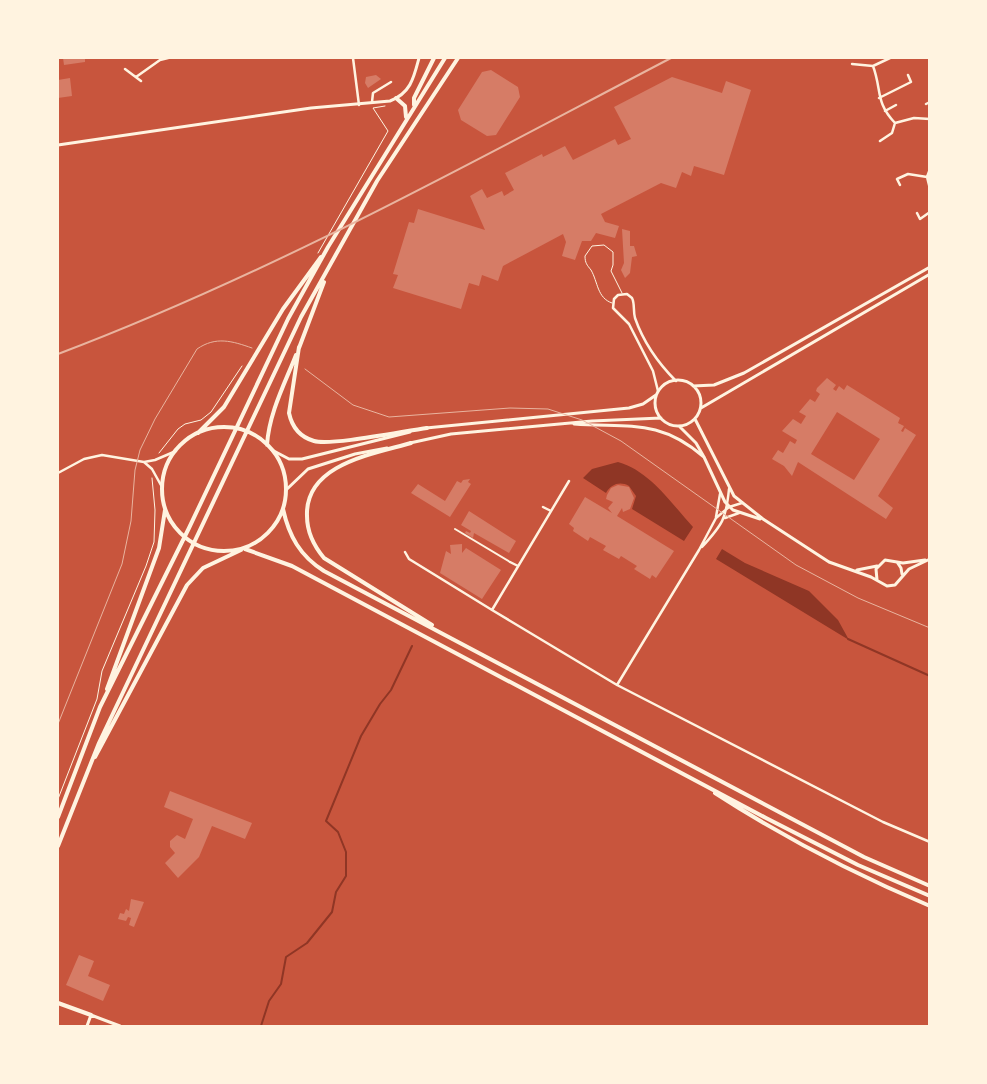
<svg xmlns="http://www.w3.org/2000/svg" width="987" height="1084" viewBox="0 0 987 1084" font-family="'Golos Text',sans-serif">
  <style>
    .water { fill: #8f3625 }
    .lines { fill: none; stroke-linecap: round; stroke-linejoin: round }
    .stream { stroke: #8f3625; stroke-width: 2 }
    .building { fill: #d67c66; fill-rule: evenodd }
    .path { stroke: #fff3e0; stroke-width: 1 }
    .service { stroke: #fff3e0; stroke-width: 1 }
    .pedestrian { stroke: #fff3e0; stroke-width: 2 }
    .minor { stroke: #fff3e0; stroke-width: 2.5 }
    .tertiary { stroke: #fff3e0; stroke-width: 3 }
    .primary { stroke: #fff3e0; stroke-width: 4 }
    .tram { stroke: #e9b49f; stroke-width: 1 }
    .rail { stroke: #e9b49f; stroke-width: 2 }
  </style>
  <rect width="100%" height="100%" fill="#c8553d"/>
  <path class="water" d="M 618,462 C 650,471 671,503 693,527 L 684,541 L 632,509 L 636,496 L 629,486 C 620,481 611,484 606,493 L 583,478 L 592,469 Z
    M 722,549 L 745,563 L 809,591 L 838,620 L 849,640 L 716,559 Z"/>
  <g class="lines">
    <path class="stream" d="M 848,639 L 930,676
      M 261,1026 L 269,1001 L 281,984 L 286,957 L 307,943 L 332,912 L 336,892 L 346,876 L 346,852 L 338,832 L 326,821 L 361,736 L 380,704 L 391,690 L 412,646"/>
  </g>
  <path class="building" d="M 63,58 L 85,58 L 85,62 L 64,65 Z
    M 491,70 L 518,87 L 520,97 L 496,135 L 487,136 L 461,120 L 458,110 L 482,72 Z
    M 376,75 L 381,79 L 368,88 L 365,83 L 366,77 Z
    M 672,77 L 722,93 L 726,81 L 751,90 L 724,175 L 694,166 L 691,176 L 682,172 L 676,188 L 661,183 L 601,214 L 605,222 L 619,226 L 615,238 L 596,233 L 591,241 L 582,241 L 575,260 L 562,256 L 566,242 L 563,234 L 503,266 L 498,281 L 482,275 L 479,286 L 469,283 L 461,309 L 393,288 L 398,275 L 393,274 L 409,222 L 414,223 L 418,209 L 485,230 L 470,196 L 482,189 L 487,198 L 502,191 L 504,196 L 514,190 L 505,173 L 542,154 L 543,157 L 565,146 L 573,160 L 615,139 L 618,145 L 631,139 L 614,107 Z
    M 70,78 L 72,96 L 58,98 L 58,80 Z
    M 622,229 L 630,231 L 630,246 L 634,246 L 637,256 L 632,257 L 630,273 L 625,278 L 621,270 L 624,263 Z
    M 827,378 L 836,385 L 833,389 L 836,391 L 839,386 L 844,390 L 847,385 L 900,418 L 898,423 L 904,426 L 901,431 L 903,432 L 905,428 L 916,435 L 878,496 L 893,508 L 886,519 L 798,462 L 792,476 L 784,466 L 772,459 L 778,450 L 783,453 L 790,441 L 795,444 L 797,440 L 782,431 L 793,419 L 801,424 L 806,416 L 799,412 L 810,399 L 815,402 L 820,394 L 816,391 L 817,388 ZM 837,412 L 880,439 L 854,480 L 811,454 Z
    M 470,479 L 468,482 L 471,484 L 450,517 L 411,493 L 418,484 L 445,501 L 457,481 L 461,483 L 463,480 Z
    M 618,485 L 629,487 L 634,498 L 630,509 L 623,512 L 622,508 L 617,516 L 674,551 L 656,578 L 652,575 L 650,579 L 634,569 L 637,566 L 621,556 L 619,559 L 603,550 L 606,546 L 590,537 L 588,541 L 573,531 L 574,528 L 569,524 L 585,497 L 612,513 L 608,508 L 613,502 L 606,499 L 607,495 L 611,488 Z
    M 469,511 L 516,541 L 509,553 L 474,533 L 473,538 L 465,533 L 466,531 L 470,533 L 471,531 L 461,525 Z
    M 462,544 L 462,553 L 466,548 L 501,570 L 482,599 L 440,573 L 446,551 L 451,554 L 450,545 Z
    M 170,791 L 252,823 L 245,839 L 212,826 L 199,857 L 178,878 L 165,863 L 175,853 L 170,847 L 170,841 L 177,835 L 185,839 L 193,819 L 164,807 Z
    M 131,899 L 144,902 L 134,927 L 129,925 L 131,918 L 128,917 L 126,921 L 118,919 L 120,913 L 124,914 L 126,909 L 129,911 Z
    M 79,955 L 94,961 L 88,976 L 110,985 L 103,1001 L 66,985 Z"/>
  <g class="lines">
    <path class="path" d="M 318,253 L 388,131 L 373,108 L 385,106
      M 159,453 L 178,429 L 185,424 L 201,420 L 211,412 L 242,366
      M 58,799 L 97,699 L 102,671 L 146,566 L 154,542 L 155,510 L 152,478"/>
    <path class="service" d="M 612,303 C 597,298 598,282 591,270 C 587,265 585,263 585,256 L 592,246 L 604,245 L 613,252 L 613,265 L 611,271 L 622,293"/>
    <path class="pedestrian" d="M 455,529 L 510,562"/>
    <path class="minor" d="M 353,58 L 359,105
      M 852,64 L 873,66 C 882,90 875,102 895,123 L 914,118 L 930,119
      M 873,66 L 890,58
      M 125,69 L 141,81
      M 136,77 L 160,60 L 168,58
      M 879,98 L 911,82 L 908,75
      M 372,102 L 373,93 L 391,82
      M 926,104 L 930,102
      M 885,111 L 896,105
      M 880,141 L 892,133 L 895,123
      M 930,169 L 927,177 L 930,189
      M 900,185 L 897,179 L 908,174 L 927,177
      M 917,213 L 920,219 L 930,212
      M 658,391 L 653,371 L 629,324 L 613,308 L 614,299 L 618,295 L 627,294 L 632,298 C 635,304 633,311 635,318 C 643,341 659,364 676,381
      M 144,462 L 152,469 L 162,487
      M 58,473 L 84,459 L 102,455 L 144,462 L 155,460 L 176,451
      M 543,507 L 551,511
      M 716,517 L 720,494
      M 725,518 L 739,513
      M 702,547 C 723,524 726,519 729,489
      M 405,552 L 409,559 L 492,610 L 569,481
      M 510,562 L 518,566
      M 492,610 L 617,685 L 883,822 L 930,842
      M 617,685 L 699,550 L 716,518 L 729,507 L 742,503"/>
    <path class="tertiary" d="M 58,145 L 311,108 L 390,101 C 411,93 414,77 419,58
      M655 403a23 23 0 1 1 46 0a23 23 0 1 1-46 0Z
      M 693,386 L 714,385 L 744,373 L 930,267
      M 701,408 L 930,274
      M 695,419 L 734,496 L 763,519 L 829,562 L 871,577 L 887,586 L 895,585 L 909,569 L 930,559
      M 574,424 C 628,428 659,418 704,457
      M 680,427 L 696,443 L 704,457 L 725,502 L 733,510 L 760,519
      M 426,428 L 629,408 L 643,404 L 656,395
      M 410,443 L 451,434 L 592,421 L 661,418
      M 272,450 L 289,459 L 302,459 L 410,432
      M 286,490 L 308,469 L 355,454 L 387,448
      M 897,562 L 901,568 L 902,574
      M 857,570 L 877,566
      M 877,580 L 876,569 L 885,560 L 903,563 L 925,560
      M 87,1026 L 91,1015 L 120,1026"/>
    <path class="primary" d="M 396,98 L 405,106 L 406,117
      M 414,105 L 414,98 L 434,58
      M 299,347 L 289,413 C 292,427 300,437 314,441 C 331,446 404,431 427,428
      M 299,348 L 324,282
      M162 489a62 62 0 1 1 124 0a62 62 0 1 1-124 0Z
      M 198,433 L 224,407 L 283,309 L 321,257
      M 411,443 C 373,454 305,464 307,516 C 307,532 314,546 324,558 L 432,625
      M 267,445 C 269,413 285,383 296,355
      M 283,509 C 289,536 300,556 324,571 L 864,857 L 930,886
      M 245,549 L 292,566 L 766,818 L 858,865 L 930,896
      M 107,689 L 159,548 L 165,510
      M 95,757 L 187,585 L 203,568 L 241,550
      M 715,793 C 783,837 854,874 930,906
      M 58,817 L 100,707 L 189,528 L 288,319 L 328,247 L 445,58
      M 58,846 L 99,743 L 301,317 L 377,181 L 458,58
      M 58,1003 L 91,1015"/>
    <path class="tram" d="M 305,369 L 353,405 L 389,417 L 510,408 L 548,409 L 582,420 L 621,441 L 796,565 L 858,598 L 930,628
      M 58,724 L 122,564 L 131,521 L 135,470 L 140,450 L 155,419 L 197,349 C 216,336 232,341 252,348"/>
    <path class="rail" d="M 58,354 C 270,274 470,163 671,58"/>
  </g>
  <rect width="987" height="1084" fill="none" stroke="#fff3e0" stroke-width="118"/>
</svg>
